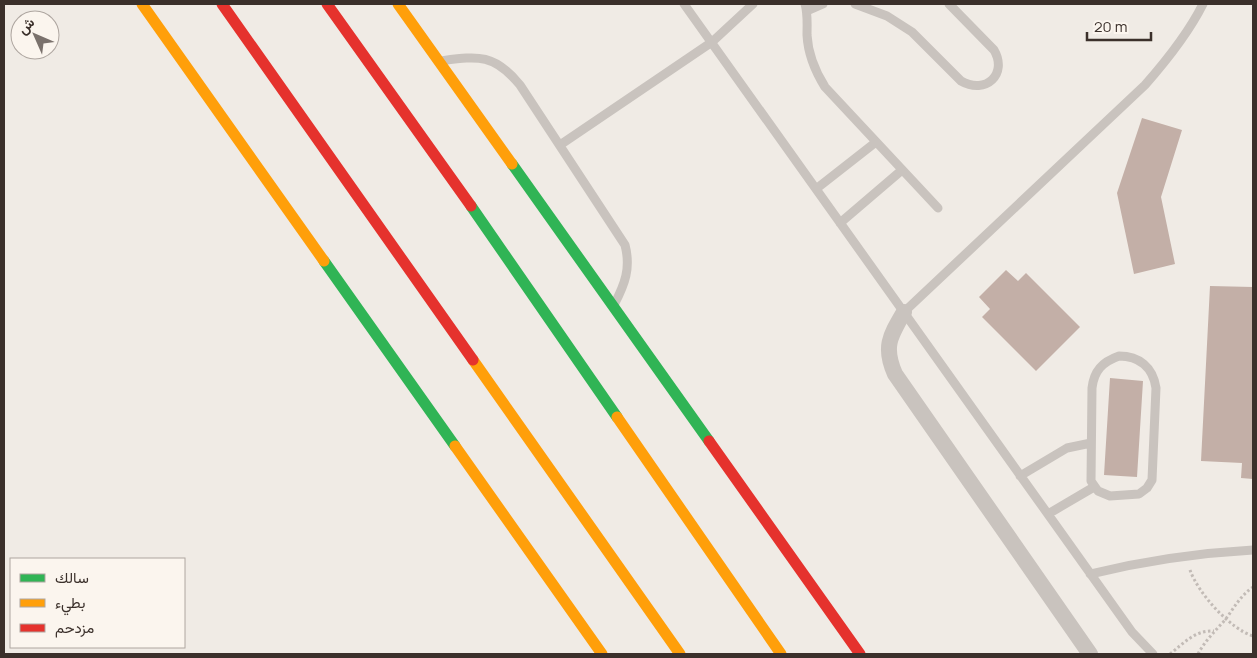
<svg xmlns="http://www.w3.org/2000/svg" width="1257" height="658" viewBox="0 0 1257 658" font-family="Manrope,Vazirmatn,sans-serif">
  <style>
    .building { fill: #c3afa7 }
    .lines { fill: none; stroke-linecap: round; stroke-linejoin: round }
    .path { stroke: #c2bbb6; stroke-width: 3; stroke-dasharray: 2.5 2.5; stroke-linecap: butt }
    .lane { stroke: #c9c3be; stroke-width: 9 }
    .street { stroke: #c9c3be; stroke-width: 16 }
    .fast { stroke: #30b455; stroke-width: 11 }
    .slow { stroke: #ff9f0a; stroke-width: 11 }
    .jam { stroke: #e5322d; stroke-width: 11 }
  </style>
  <rect width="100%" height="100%" fill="#f0ebe5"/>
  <path class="building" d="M 1142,118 L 1182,130 L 1161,197 L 1175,264 L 1134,274 L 1117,193 Z
    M 1006,270 L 1018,281 L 1026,273 L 1080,327 L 1036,371 L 982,317 L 990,309 L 979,297 Z
    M 1210,286 L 1253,287 L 1253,479 L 1241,478 L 1242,463 L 1201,461 Z
    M 1110,378 L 1143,381 L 1137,477 L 1104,475 Z"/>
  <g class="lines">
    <path class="path" d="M 1190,570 C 1198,593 1230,629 1253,636
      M 1170,654 C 1184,643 1195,630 1214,631
      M 1198,654 C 1205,641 1215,631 1225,620 C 1234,608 1240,596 1253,587"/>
    <path class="lane" d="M 684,4 L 1132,632 L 1153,654
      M 805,4 C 808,14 807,24 807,35 C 808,54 815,71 825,87 L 938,208
      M 855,4 L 887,16 L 912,32 L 961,81 C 986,95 1008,74 994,50 L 949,4
      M 807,11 L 823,4
      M 440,61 C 478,56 494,53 520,85 L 625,245 C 631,268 625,284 614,305
      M 560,145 L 712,42 L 753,4
      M 816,189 L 876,142
      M 840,223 L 902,170
      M 904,312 L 1145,85 C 1167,60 1188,34 1203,4
      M 1119,356 C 1139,356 1153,367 1156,388 L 1152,480 L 1147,488 L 1139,494 L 1110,496 L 1098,491 L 1091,481 L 1092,388 C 1094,371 1102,362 1119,356 Z
      M 1020,476 L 1067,448 L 1091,443
      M 1048,514 L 1094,487
      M 1090,574 C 1144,561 1198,553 1253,550"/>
    <path class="street" d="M 904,312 C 890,336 883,347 895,374 L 1090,654"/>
    <path class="fast" d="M 512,164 L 709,441
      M 471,206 L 617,417
      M 324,261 L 455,446"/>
    <path class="slow" d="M 142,4 L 324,261
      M 398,4 L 512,164
      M 473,360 L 680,654
      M 617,417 L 781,654
      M 455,446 L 602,654"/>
    <path class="jam" d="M 222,4 L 473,360
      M 327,4 L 471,206
      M 709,441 L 860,654"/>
  </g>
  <rect width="1257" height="658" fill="none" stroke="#3b302b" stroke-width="10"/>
  <rect x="10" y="558" width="175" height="90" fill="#fbf5ee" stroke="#aea6a0"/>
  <rect x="20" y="574" width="25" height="8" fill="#30b455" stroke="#aea6a0"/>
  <text x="55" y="583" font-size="15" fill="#3b302b">سالك</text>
  <rect x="20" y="599" width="25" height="8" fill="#ff9f0a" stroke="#aea6a0"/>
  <text x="55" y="608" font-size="15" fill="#3b302b">بطيء</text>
  <rect x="20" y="624" width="25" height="8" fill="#e5322d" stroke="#aea6a0"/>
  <text x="55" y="633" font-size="15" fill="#3b302b">مزدحم</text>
  <g transform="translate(35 35) rotate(315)"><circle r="24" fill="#fbf5ee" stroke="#aea6a0"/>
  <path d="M0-4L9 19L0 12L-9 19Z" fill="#7a716c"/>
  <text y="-8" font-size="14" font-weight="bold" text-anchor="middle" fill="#3b302b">ش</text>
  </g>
  <path d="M1087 32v8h64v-8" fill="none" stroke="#3b302b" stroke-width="2.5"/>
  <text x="1094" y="32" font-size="15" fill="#3b302b" stroke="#fbf5ee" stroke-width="4" paint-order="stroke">20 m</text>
</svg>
